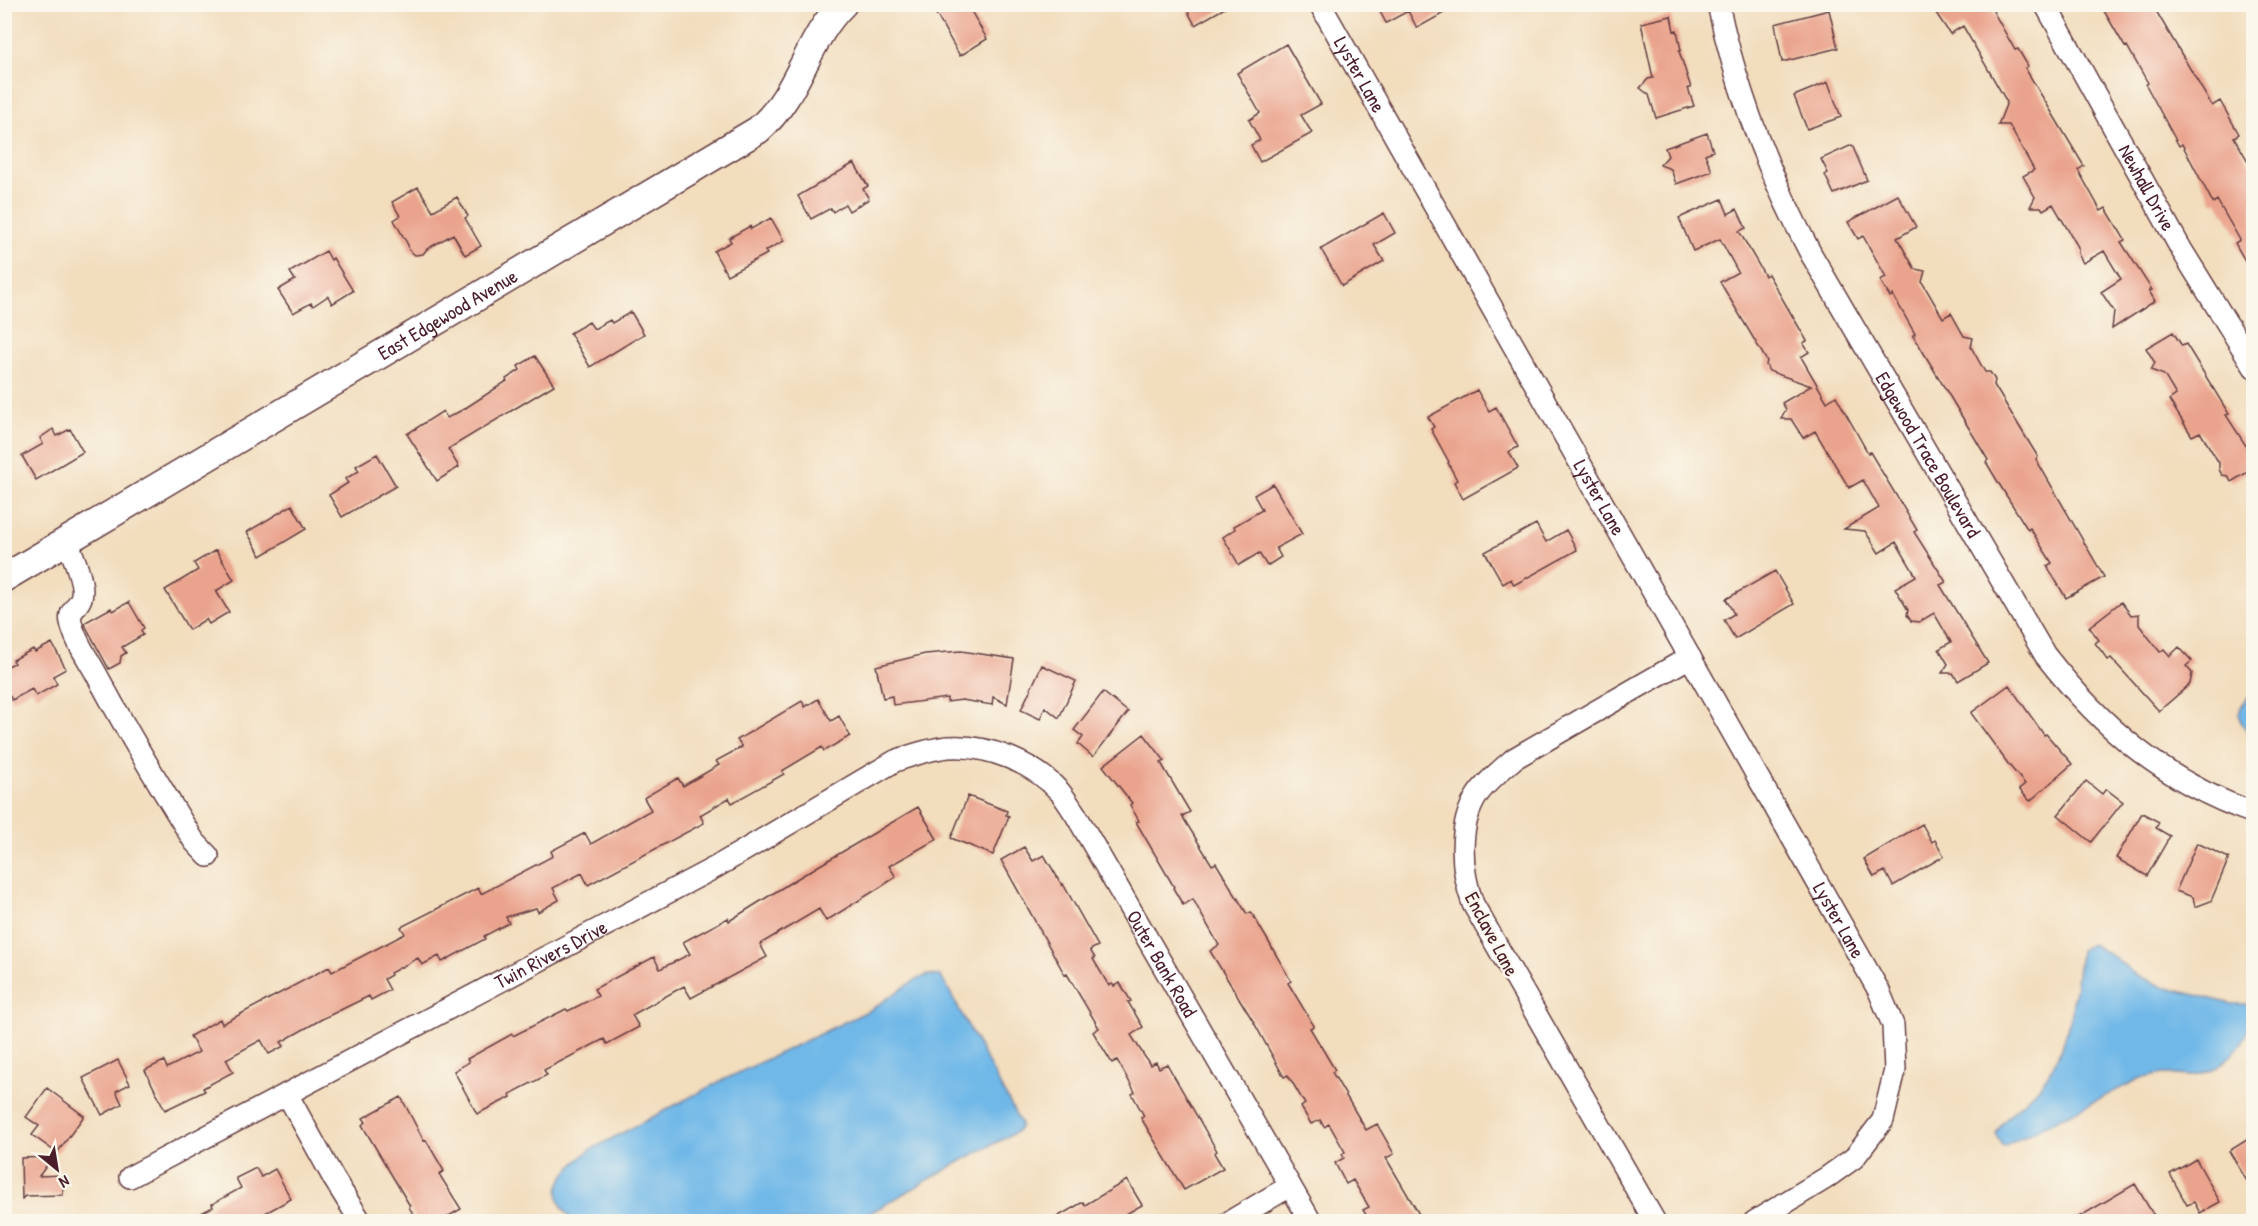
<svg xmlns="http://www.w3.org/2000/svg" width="2258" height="1226" viewBox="0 0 2258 1226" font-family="'Patrick Hand',sans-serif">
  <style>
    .water { fill: #70b8e8; stroke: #5d6c8a; stroke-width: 1.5 }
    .building { fill: #eaa38c }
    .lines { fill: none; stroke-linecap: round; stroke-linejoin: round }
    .minor-casing { stroke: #633c41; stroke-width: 24 }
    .major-casing { stroke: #633c41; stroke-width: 30 }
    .minor { stroke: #fff; stroke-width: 21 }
    .major { stroke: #fff; stroke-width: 27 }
    .labels { text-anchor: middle; stroke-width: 4.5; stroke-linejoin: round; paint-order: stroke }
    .street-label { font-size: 20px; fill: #4a1f2b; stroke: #fbf7ec }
  </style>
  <rect width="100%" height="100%" fill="#fbf7ec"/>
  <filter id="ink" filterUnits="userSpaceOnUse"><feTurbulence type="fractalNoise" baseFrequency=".0167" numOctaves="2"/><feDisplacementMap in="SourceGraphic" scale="12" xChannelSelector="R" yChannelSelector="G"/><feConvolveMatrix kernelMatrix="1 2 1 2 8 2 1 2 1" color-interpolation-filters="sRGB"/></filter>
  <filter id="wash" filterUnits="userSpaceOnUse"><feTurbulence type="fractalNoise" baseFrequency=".008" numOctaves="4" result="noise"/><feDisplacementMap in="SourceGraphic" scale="24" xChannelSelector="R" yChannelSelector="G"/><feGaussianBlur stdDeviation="1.35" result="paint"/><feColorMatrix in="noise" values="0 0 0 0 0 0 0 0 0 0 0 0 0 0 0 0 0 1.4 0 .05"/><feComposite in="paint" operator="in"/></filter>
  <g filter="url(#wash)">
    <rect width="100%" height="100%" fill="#f2ddbd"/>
    <path class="water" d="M 2253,693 L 2253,737 C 2235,720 2234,709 2253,693 Z
      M 2092,944 L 2117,959 L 2133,973 L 2163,987 L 2232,1004 L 2250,1004 C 2258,1038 2221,1073 2192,1076 C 2184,1076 2176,1075 2168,1074 C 2159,1074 2150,1077 2141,1078 L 2003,1147 L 1996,1134 C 2007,1112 2031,1099 2045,1079 C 2071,1042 2075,993 2080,950 Z
      M 928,975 L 940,976 L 946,985 L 1021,1124 L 1019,1130 L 1011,1135 L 970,1156 L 856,1221 L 575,1222 C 542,1193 563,1172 590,1150 L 717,1083 L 870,1010 L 915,980 Z"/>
    <g id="blocks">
      <path class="building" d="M 940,4 L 967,4 L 987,39 L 960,56 L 936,14 L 943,11 Z
        M 1184,4 L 1232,4 L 1195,25 Z
        M 1376,4 L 1460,4 L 1417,28 L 1408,11 L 1386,23 Z
        M 1930,4 L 1989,4 L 2015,50 L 2018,49 L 2028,66 L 2025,68 L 2084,166 L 2078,170 L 2101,211 L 2106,208 L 2125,240 L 2121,242 L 2152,290 L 2149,291 L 2155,301 L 2112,329 L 2114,311 L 2101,292 L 2121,279 L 2104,251 L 2083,263 L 2078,254 L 2078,247 L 2053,204 L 2043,210 L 2041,207 L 2030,207 L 2035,197 L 2023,176 L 2034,170 L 2009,125 L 1998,125 L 2007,102 L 1963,26 L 1950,34 Z
        M 2115,4 L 2152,4 L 2212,106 L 2220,101 L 2239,134 L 2234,137 L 2253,170 L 2253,275 L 2235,243 L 2240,240 L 2217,200 L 2213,203 L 2182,144 L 2179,146 L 2146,85 L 2148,83 L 2127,46 L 2125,47 L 2104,11 Z
        M 1829,10 L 1838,48 L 1782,62 L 1775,24 Z
        M 1671,16 L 1674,31 L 1677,30 L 1681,50 L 1679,51 L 1691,88 L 1688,88 L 1694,106 L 1656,118 L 1649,95 L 1640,88 L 1648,79 L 1653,78 L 1641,23 Z
        M 1286,44 L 1321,104 L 1301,115 L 1312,133 L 1260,162 L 1251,145 L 1260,140 L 1249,120 L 1260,113 L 1237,73 Z
        M 1828,82 L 1841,117 L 1807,129 L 1794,96 Z
        M 1707,133 L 1713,151 L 1705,154 L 1712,171 L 1676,184 L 1671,169 L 1660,165 L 1668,156 L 1665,148 Z
        M 1852,145 L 1867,180 L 1834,194 L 1825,175 L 1828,173 L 1821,159 Z
        M 854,163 L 868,186 L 863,189 L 869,199 L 849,211 L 845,204 L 833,212 L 831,208 L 811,219 L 798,196 Z
        M 418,187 L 433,211 L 457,197 L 468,216 L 465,218 L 481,246 L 465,255 L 453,234 L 427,249 L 423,254 L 415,255 L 409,250 L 408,245 L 394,220 L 400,216 L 392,202 Z
        M 1898,195 L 1916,227 L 1897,238 L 1915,269 L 1925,271 L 1922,282 L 1943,318 L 1951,313 L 1964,336 L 1973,338 L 1971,347 L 1985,372 L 1990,372 L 1995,380 L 1994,385 L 2038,457 L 2036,459 L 2104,577 L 2066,598 L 2047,566 L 2052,563 L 2030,528 L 2028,530 L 2001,487 L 1986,462 L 1988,460 L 1913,335 L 1915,334 L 1893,295 L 1890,297 L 1880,280 L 1886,277 L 1863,236 L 1858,239 L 1848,222 Z
        M 1722,199 L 1728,214 L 1737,209 L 1746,228 L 1739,231 L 1765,276 L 1768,274 L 1807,341 L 1803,343 L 1809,352 L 1801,357 L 1827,402 L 1836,396 L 1868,453 L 1870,452 L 1917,530 L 1914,532 L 1946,582 L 1940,585 L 1988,663 L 1958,681 L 1953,673 L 1942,673 L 1948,664 L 1939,649 L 1951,642 L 1934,613 L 1919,622 L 1911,621 L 1907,615 L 1908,610 L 1895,588 L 1916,576 L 1896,542 L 1879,553 L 1865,531 L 1844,529 L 1879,508 L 1863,480 L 1849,488 L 1815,431 L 1803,438 L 1791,419 L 1781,419 L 1786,409 L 1782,403 L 1811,386 L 1769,371 L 1766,365 L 1767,361 L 1720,282 L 1738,272 L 1720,239 L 1693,251 L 1679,218 Z
        M 1384,213 L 1395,233 L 1374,245 L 1384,261 L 1342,286 L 1321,249 Z
        M 771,218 L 784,241 L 765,251 L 767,254 L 727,275 L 714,251 L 731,242 L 729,238 L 750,226 L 751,229 Z
        M 326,251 L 331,260 L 333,258 L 353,291 L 332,304 L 328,296 L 313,306 L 311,303 L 293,313 L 278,290 L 295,280 L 290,272 Z
        M 631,312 L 644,334 L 590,367 L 570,333 L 589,322 L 594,329 L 610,320 L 612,323 Z
        M 2173,332 L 2182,346 L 2186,344 L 2229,414 L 2226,415 L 2248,449 L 2253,445 L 2253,469 L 2231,482 L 2228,476 L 2222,475 L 2219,469 L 2219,463 L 2200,432 L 2192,436 L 2169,400 L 2176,395 L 2164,375 L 2151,370 L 2155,363 L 2146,348 Z
        M 535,356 L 554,385 L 448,449 L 459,467 L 437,481 L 407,434 L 443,411 L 447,418 L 464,409 L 507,381 L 506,379 L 520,370 L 518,366 Z
        M 1477,390 L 1489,411 L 1496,407 L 1518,447 L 1509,452 L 1518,468 L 1463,499 L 1454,482 L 1457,480 L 1448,463 L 1449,462 L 1431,429 L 1434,427 L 1428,417 Z
        M 53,429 L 57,436 L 70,429 L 83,452 L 36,480 L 22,456 L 43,444 L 40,438 Z
        M 377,454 L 396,486 L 342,517 L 329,495 L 348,483 L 345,479 L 359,471 L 356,466 Z
        M 1273,484 L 1302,534 L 1276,548 L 1281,557 L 1267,566 L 1259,553 L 1239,565 L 1223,537 L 1235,529 L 1234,526 L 1262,510 L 1254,495 Z
        M 292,505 L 306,529 L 261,556 L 247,532 Z
        M 1536,524 L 1546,542 L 1566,530 L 1577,550 L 1514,585 L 1511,579 L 1503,584 L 1485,552 Z
        M 216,550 L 234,580 L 216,591 L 229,612 L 209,624 L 206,619 L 189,630 L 165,590 L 198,570 L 194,563 Z
        M 1775,571 L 1794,604 L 1735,639 L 1724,620 L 1734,614 L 1726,599 Z
        M 129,602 L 144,628 L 141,630 L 143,635 L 122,647 L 126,653 L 121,656 L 120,663 L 109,669 L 84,623 L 111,608 L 113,611 Z
        M 2121,602 L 2131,615 L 2139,614 L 2139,625 L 2160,652 L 2164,649 L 2170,656 L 2179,647 L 2192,661 L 2186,666 L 2192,673 L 2190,684 L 2159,711 L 2111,658 L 2108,660 L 2095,643 L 2099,640 L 2089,627 Z
        M 52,643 L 66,669 L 53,676 L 57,684 L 36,696 L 32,689 L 12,700 L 4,687 L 4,668 L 14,663 L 13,660 L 33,649 L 35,652 Z
        M 961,651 L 1014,659 L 1007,704 L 993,697 L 992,705 L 962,700 L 947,702 L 947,698 L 893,705 L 892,696 L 883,698 L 876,666 L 925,654 Z
        M 1042,665 L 1076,681 L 1059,718 L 1045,707 L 1040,719 L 1021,710 Z
        M 2009,685 L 2044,735 L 2046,734 L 2072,764 L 2030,801 L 2019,789 L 2025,784 L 2009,765 L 1971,713 Z
        M 1103,692 L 1128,712 L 1093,757 L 1078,744 L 1083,737 L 1074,730 Z
        M 818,699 L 831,721 L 839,716 L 850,736 L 824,751 L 822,747 L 782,771 L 784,774 L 732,803 L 729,798 L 700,815 L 704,823 L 588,885 L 582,873 L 553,888 L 559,900 L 538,912 L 536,908 L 506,917 L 509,923 L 484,936 L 485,939 L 442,962 L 439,956 L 422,965 L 418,958 L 390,973 L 391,975 L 384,979 L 390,990 L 371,1000 L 369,996 L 322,1019 L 281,1042 L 284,1046 L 269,1054 L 261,1040 L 226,1059 L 233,1072 L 203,1088 L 205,1091 L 165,1110 L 145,1070 L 164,1061 L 167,1068 L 199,1052 L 190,1036 L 220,1019 L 222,1024 L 329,967 L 332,972 L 405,934 L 401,927 L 478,888 L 481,894 L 553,856 L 551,851 L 585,833 L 591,844 L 651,810 L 644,798 L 645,797 L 678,778 L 683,786 L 719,765 L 716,761 L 742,747 L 737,740 L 802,701 L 805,707 Z
        M 1144,734 L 1165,761 L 1161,763 L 1190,812 L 1182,816 L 1212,865 L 1216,863 L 1247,914 L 1251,912 L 1267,939 L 1291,981 L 1288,983 L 1314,1026 L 1310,1028 L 1335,1070 L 1332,1072 L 1366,1130 L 1377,1124 L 1394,1154 L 1386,1158 L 1423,1221 L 1370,1221 L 1363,1210 L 1369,1207 L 1353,1180 L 1346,1184 L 1335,1163 L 1344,1158 L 1342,1154 L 1345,1152 L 1329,1124 L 1324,1127 L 1320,1120 L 1311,1124 L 1301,1107 L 1305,1104 L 1288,1075 L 1284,1077 L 1253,1021 L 1210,951 L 1219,945 L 1201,914 L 1193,899 L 1183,905 L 1173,888 L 1174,887 L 1136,822 L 1139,821 L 1130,805 L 1132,803 L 1103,766 Z
        M 2086,781 L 2102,794 L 2106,789 L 2123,802 L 2091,842 L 2058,815 Z
        M 968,796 L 1007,811 L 1006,815 L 1009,816 L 993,855 L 951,838 Z
        M 918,807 L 937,839 L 889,866 L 896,877 L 882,886 L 826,921 L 819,909 L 760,944 L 767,957 L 691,998 L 684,986 L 632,1015 L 639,1027 L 607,1044 L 604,1039 L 544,1070 L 547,1075 L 510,1094 L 511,1097 L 477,1114 L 454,1071 L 469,1062 L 467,1059 L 512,1034 L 513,1036 L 566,1009 L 568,1011 L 598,996 L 594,989 L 654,957 L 660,969 L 690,954 L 683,942 L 728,918 L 729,921 L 793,881 Z
        M 2142,813 L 2159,822 L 2156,828 L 2170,836 L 2147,876 L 2116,858 Z
        M 1922,824 L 1932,842 L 1935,840 L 1944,856 L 1893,886 L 1885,871 L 1874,877 L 1864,859 Z
        M 2197,843 L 2229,858 L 2211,901 L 2195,907 L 2193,897 L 2176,891 Z
        M 1024,847 L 1033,861 L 1044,855 L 1062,885 L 1063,884 L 1098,946 L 1090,950 L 1095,958 L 1093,959 L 1109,986 L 1112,984 L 1114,986 L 1120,983 L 1131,1001 L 1128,1002 L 1143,1027 L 1131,1035 L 1150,1065 L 1156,1062 L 1159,1068 L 1167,1064 L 1217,1151 L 1214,1153 L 1223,1168 L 1184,1190 L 1141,1118 L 1144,1116 L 1132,1094 L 1135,1092 L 1117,1060 L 1112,1063 L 1093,1032 L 1099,1028 L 1067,974 L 1065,975 L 1001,860 Z
        M 118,1060 L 130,1084 L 116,1091 L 122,1104 L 102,1115 L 83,1078 Z
        M 47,1088 L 84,1116 L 57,1153 L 32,1135 L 39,1126 L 26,1117 Z
        M 401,1097 L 424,1141 L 426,1140 L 444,1171 L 439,1174 L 461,1209 L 440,1221 L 417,1221 L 409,1207 L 410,1206 L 362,1125 L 366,1122 L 363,1118 Z
        M 2253,1136 L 2253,1191 L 2229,1151 Z
        M 53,1157 L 39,1176 L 63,1175 L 63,1195 L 25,1196 L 22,1199 L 21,1158 Z
        M 2196,1159 L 2220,1202 L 2200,1213 L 2194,1202 L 2187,1205 L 2170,1174 Z
        M 256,1168 L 261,1177 L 275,1169 L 291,1199 L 251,1221 L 186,1221 L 213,1207 L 212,1204 L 241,1188 L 236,1178 Z
        M 1127,1180 L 1142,1205 L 1126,1214 L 1130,1221 L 1050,1221 L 1083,1202 L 1085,1205 Z
        M 2135,1184 L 2157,1221 L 2072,1221 Z"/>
    </g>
  </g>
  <g filter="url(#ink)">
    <use href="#blocks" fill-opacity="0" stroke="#633c41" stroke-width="1.5"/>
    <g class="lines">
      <g class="minor-casing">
        <g id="minor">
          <path id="s1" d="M 1320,4 L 1879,991 L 1893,1025 L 1895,1070 L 1883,1120 L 1854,1158 L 1826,1178 L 1754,1222"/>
          <path id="s2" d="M 1718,4 C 1737,93 1769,175 1811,254 L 2045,655 C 2102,728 2165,782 2254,813"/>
          <path id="s3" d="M 2045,4 L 2181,249 L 2254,367"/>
          <path d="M 67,541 C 72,553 86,586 81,598 C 78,607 68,611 71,622 C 75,642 90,661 99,679 C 129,735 161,788 194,841 L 208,856"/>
          <path d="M 287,1094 L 334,1179 L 361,1222"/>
          <path id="s4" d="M 130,1177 L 716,867 L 895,761 C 912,755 930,749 948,747 C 987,744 1034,763 1060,792 C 1066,799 1071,808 1076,815 L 1311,1222"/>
          <path d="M 1229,1222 L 1290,1186"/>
          <path d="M 1655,1222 L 1473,904 C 1461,871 1457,825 1478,794 C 1488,780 1502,769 1515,758 L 1690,657"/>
        </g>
      </g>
      <g class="major-casing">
        <g id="major">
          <path id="s5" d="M 4,578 L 758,130 C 800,94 806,40 843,4"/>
        </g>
      </g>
      <use href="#minor" class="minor"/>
      <use href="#major" class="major"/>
    </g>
  </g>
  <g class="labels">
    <g class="street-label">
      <text dy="7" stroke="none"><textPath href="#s1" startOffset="81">Lyster Lane</textPath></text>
      <text dy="7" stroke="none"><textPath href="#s3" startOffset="210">Newhall Drive</textPath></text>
      <text dy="7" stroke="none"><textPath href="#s5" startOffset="516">East Edgewood Avenue</textPath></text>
      <text dy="7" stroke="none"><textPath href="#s2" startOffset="500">Edgewood Trace Boulevard</textPath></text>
      <text dy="7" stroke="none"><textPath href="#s1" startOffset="567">Lyster Lane</textPath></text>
      <text dy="7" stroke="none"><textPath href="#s1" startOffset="1053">Lyster Lane</textPath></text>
      <text transform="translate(1492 934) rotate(62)" y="7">Enclave Lane</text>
      <text dy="7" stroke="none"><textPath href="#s4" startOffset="476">Twin Rivers Drive</textPath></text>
      <text dy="7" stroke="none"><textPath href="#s4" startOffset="1250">Outer Bank Road</textPath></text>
    </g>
  </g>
  <rect width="2258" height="1226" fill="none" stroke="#fbf7ec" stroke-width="24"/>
  <g transform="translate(57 1169) rotate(150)" stroke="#fbf7ec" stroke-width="4.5" paint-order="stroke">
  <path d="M0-4.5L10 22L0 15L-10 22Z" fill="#4a1f2b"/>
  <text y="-9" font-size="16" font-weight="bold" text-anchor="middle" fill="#4a1f2b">N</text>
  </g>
</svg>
